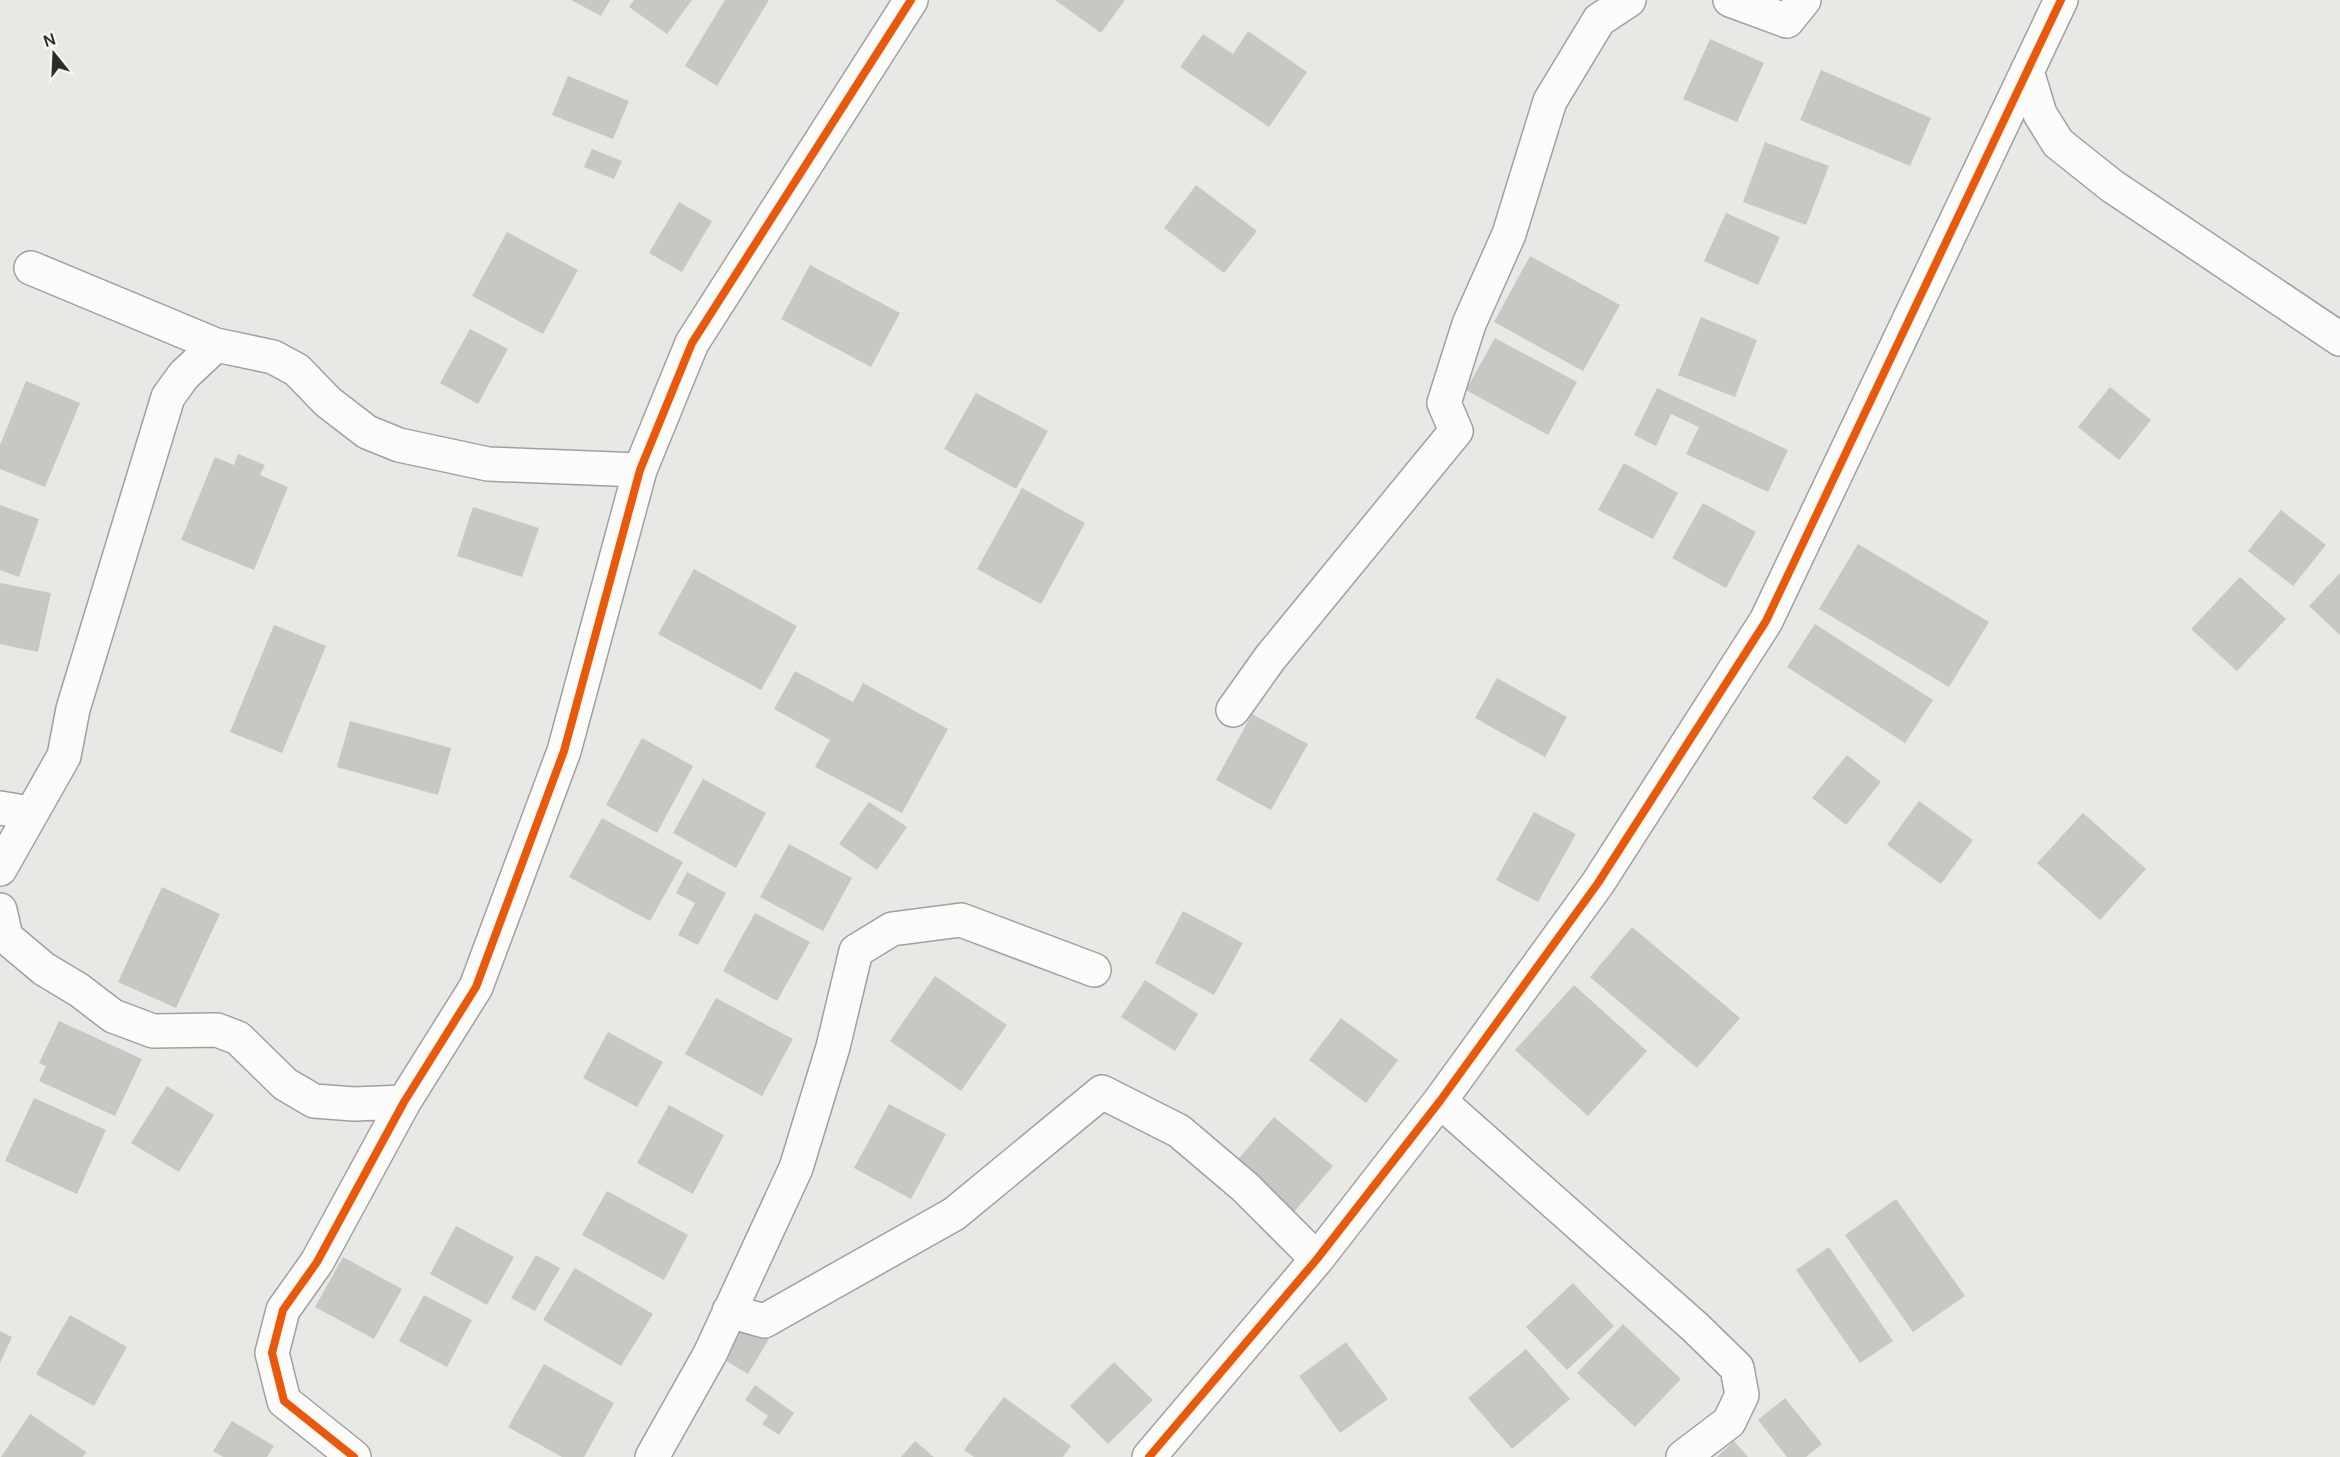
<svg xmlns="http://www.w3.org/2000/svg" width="2340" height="1457" viewBox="0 0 2340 1457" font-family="Manrope,sans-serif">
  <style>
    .building { fill: #c8c7c4 }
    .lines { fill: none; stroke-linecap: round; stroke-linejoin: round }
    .street-casing { stroke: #a0a09e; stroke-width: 36 }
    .street { stroke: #fcfcfb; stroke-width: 33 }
    .cycleway-casing { stroke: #f7f7f1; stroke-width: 11 }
    .cycleway { stroke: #e8590c; stroke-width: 8 }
  </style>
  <rect width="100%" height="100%" fill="#e8e8e4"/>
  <path class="building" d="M 571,0 L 610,0 L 601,16 Z
    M 634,0 L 692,0 L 667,34 L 629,7 Z
    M 725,0 L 769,0 L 717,86 L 685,66 Z
    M 1055,0 L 1125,0 L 1101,33 Z
    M 1248,31 L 1307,72 L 1269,127 L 1180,67 L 1203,34 L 1233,54 Z
    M 1710,39 L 1764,63 L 1737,122 L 1683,99 Z
    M 1821,70 L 1931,118 L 1910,166 L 1800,120 Z
    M 568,76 L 629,101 L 613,139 L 552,115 Z
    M 1765,142 L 1829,166 L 1806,225 L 1743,202 Z
    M 592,149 L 622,161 L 614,179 L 584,167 Z
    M 1196,185 L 1257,231 L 1224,273 L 1164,228 Z
    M 679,202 L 712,221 L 682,272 L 649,253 Z
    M 1726,213 L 1780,237 L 1758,285 L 1704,261 Z
    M 507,232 L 578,270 L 543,334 L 472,296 Z
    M 1530,256 L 1620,305 L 1583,371 L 1494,322 Z
    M 810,265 L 900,313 L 871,367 L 781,319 Z
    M 1701,317 L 1757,340 L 1735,397 L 1678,375 Z
    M 470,329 L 508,349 L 478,404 L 440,383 Z
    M 1495,338 L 1577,382 L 1548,435 L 1466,390 Z
    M 26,381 L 80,403 L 45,487 L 0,469 L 0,445 Z
    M 2110,387 L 2151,420 L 2119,460 L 2078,427 Z
    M 1657,388 L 1788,450 L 1768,492 L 1686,454 L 1699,427 L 1671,414 L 1656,446 L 1634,435 Z
    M 976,393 L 1048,431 L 1016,489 L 944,449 Z
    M 238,454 L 265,465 L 260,475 L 288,487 L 254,570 L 181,540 L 215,457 L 234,465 Z
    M 1624,463 L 1678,493 L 1653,539 L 1598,510 Z
    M 1022,488 L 1085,523 L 1041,604 L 977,569 Z
    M 1703,503 L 1756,532 L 1726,588 L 1672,558 Z
    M 0,505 L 39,519 L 19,577 L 0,570 Z
    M 473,507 L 539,528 L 522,577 L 457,556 Z
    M 2281,510 L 2326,545 L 2293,586 L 2248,551 Z
    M 1858,544 L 1989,622 L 1949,687 L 1819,609 Z
    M 694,569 L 797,626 L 761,690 L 658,634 Z
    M 2340,573 L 2340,635 L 2309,606 Z
    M 2240,577 L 2286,619 L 2237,671 L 2191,629 Z
    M 0,583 L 51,593 L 38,652 L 0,644 Z
    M 1815,624 L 1933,700 L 1905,743 L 1787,667 Z
    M 274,625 L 326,646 L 282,753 L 230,732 Z
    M 795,671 L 853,702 L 863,683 L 948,729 L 902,813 L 815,767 L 830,740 L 774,709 Z
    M 1497,678 L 1567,717 L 1545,757 L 1475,718 Z
    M 1252,714 L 1308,744 L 1271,810 L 1216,780 Z
    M 350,721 L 451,748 L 438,795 L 337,767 Z
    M 642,738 L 693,766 L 657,833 L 606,805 Z
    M 1847,755 L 1881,782 L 1846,825 L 1812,798 Z
    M 703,779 L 766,813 L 736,868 L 673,833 Z
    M 1919,801 L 1973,840 L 1941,884 L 1887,845 Z
    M 869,802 L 907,827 L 877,870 L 839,844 Z
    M 1534,812 L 1576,834 L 1538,902 L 1496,880 Z
    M 2083,813 L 2146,869 L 2100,920 L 2037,863 Z
    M 602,818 L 683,862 L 650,921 L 569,877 Z
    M 789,844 L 852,878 L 823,931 L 760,897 Z
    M 687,872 L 726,893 L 698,945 L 678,935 L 695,903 L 676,893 Z
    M 162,887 L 220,914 L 176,1008 L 118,982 Z
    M 1183,911 L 1243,943 L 1214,995 L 1155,963 Z
    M 755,913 L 810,942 L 777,1001 L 723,971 Z
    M 1632,927 L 1740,1018 L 1697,1068 L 1590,977 Z
    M 935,976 L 1007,1025 L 961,1091 L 890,1041 Z
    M 1145,980 L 1198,1014 L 1175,1051 L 1121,1017 Z
    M 1574,985 L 1647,1051 L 1588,1116 L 1515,1050 Z
    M 716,998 L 793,1039 L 762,1096 L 685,1054 Z
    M 1341,1018 L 1398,1060 L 1366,1103 L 1309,1060 Z
    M 59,1021 L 142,1059 L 115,1116 L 39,1081 L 46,1066 L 39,1063 Z
    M 608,1032 L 663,1062 L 637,1107 L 583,1078 Z
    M 167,1086 L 214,1115 L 179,1172 L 131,1143 Z
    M 34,1098 L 106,1130 L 77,1194 L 5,1161 Z
    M 889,1104 L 946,1134 L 911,1199 L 854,1168 Z
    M 669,1105 L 724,1135 L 693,1194 L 637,1163 Z
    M 1274,1117 L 1333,1166 L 1293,1213 L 1235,1163 Z
    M 607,1191 L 688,1235 L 664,1280 L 582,1235 Z
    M 1896,1199 L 1965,1296 L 1913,1332 L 1845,1235 Z
    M 456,1226 L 514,1257 L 487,1305 L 430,1274 Z
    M 1829,1247 L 1893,1341 L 1860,1363 L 1796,1270 Z
    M 536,1255 L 560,1268 L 535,1311 L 511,1298 Z
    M 343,1257 L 402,1289 L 374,1339 L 315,1307 Z
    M 575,1268 L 653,1314 L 621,1366 L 543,1320 Z
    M 1573,1283 L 1614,1326 L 1567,1370 L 1526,1327 Z
    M 424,1295 L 472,1320 L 447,1367 L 399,1341 Z
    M 70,1315 L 127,1347 L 94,1406 L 36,1374 Z
    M 739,1321 L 769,1339 L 748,1374 L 718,1356 Z
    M 1623,1324 L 1681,1379 L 1635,1427 L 1577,1373 Z
    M 0,1331 L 12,1337 L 0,1363 Z
    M 1346,1342 L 1388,1399 L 1340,1433 L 1299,1376 Z
    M 1526,1349 L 1570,1399 L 1512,1449 L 1468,1398 Z
    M 1114,1362 L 1153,1400 L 1108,1444 L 1070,1406 Z
    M 544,1364 L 614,1403 L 584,1457 L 562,1457 L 508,1427 Z
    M 755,1385 L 794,1413 L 779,1435 L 762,1424 L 768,1416 L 745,1400 Z
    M 1004,1397 L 1071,1446 L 1063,1457 L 974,1457 L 964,1450 Z
    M 1785,1398 L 1822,1444 L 1806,1457 L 1787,1457 L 1758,1420 Z
    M 30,1414 L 86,1452 L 83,1457 L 1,1457 Z
    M 232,1421 L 274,1446 L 267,1457 L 223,1457 L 213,1451 Z
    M 915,1441 L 934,1457 L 901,1457 Z
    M 1734,1441 L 1748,1457 L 1717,1457 Z"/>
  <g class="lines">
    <g class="street-casing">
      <path id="street" d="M 1730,0 L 1787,21 L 1804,0
        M 2027,71 L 2040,114 L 2058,143 L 2112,186 L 2340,339
        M 31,268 L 216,345 L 273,357 L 297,370 L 328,402 L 367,432 L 399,445 L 488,464 L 640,470
        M 1233,710 L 1270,658 L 1456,431 L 1444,403 L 1469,324 L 1509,234 L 1550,101 L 1599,20 L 1629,0
        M 0,808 L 30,813
        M 0,869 L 64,756 L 73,709 L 168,397 L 184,375 L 216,345
        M 0,910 L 6,937 L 44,969 L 79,990 L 113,1016 L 153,1031 L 217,1030 L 238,1038 L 285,1084 L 314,1101 L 354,1104 L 404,1102
        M 1440,1101 L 1695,1327 L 1737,1368 L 1742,1395 L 1729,1422 L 1683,1457
        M 729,1311 L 764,1321 L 954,1214 L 1102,1092 L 1179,1131 L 1245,1187 L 1317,1259
        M 354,1457 L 284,1401 L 272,1353 L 283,1310 L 317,1262 L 404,1102 L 476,987 L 564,751 L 640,470 L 692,343 L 911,0
        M 652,1457 L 710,1354 L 796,1168 L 833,1047 L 856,951 L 892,929 L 961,920 L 1094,970
        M 1149,1457 L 1317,1259 L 1440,1101 L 1598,883 L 1766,621 L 2061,0"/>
    </g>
    <use href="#street" class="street"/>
    <g class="cycleway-casing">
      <path id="cycleway" d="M 354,1457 L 284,1401 L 272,1353 L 283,1310 L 317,1262 L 404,1102 L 476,987 L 564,751 L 640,470 L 692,343 L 911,0
        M 1149,1457 L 1317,1259 L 1440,1101 L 1598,883 L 1766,621 L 2061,0"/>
    </g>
    <use href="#cycleway" class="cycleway"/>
  </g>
  <g transform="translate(54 54) rotate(342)" stroke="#f7f7f1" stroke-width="4.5" paint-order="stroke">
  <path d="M0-4.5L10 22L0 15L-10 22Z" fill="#2c2c2a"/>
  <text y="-9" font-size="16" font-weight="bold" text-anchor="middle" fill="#2c2c2a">N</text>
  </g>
</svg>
